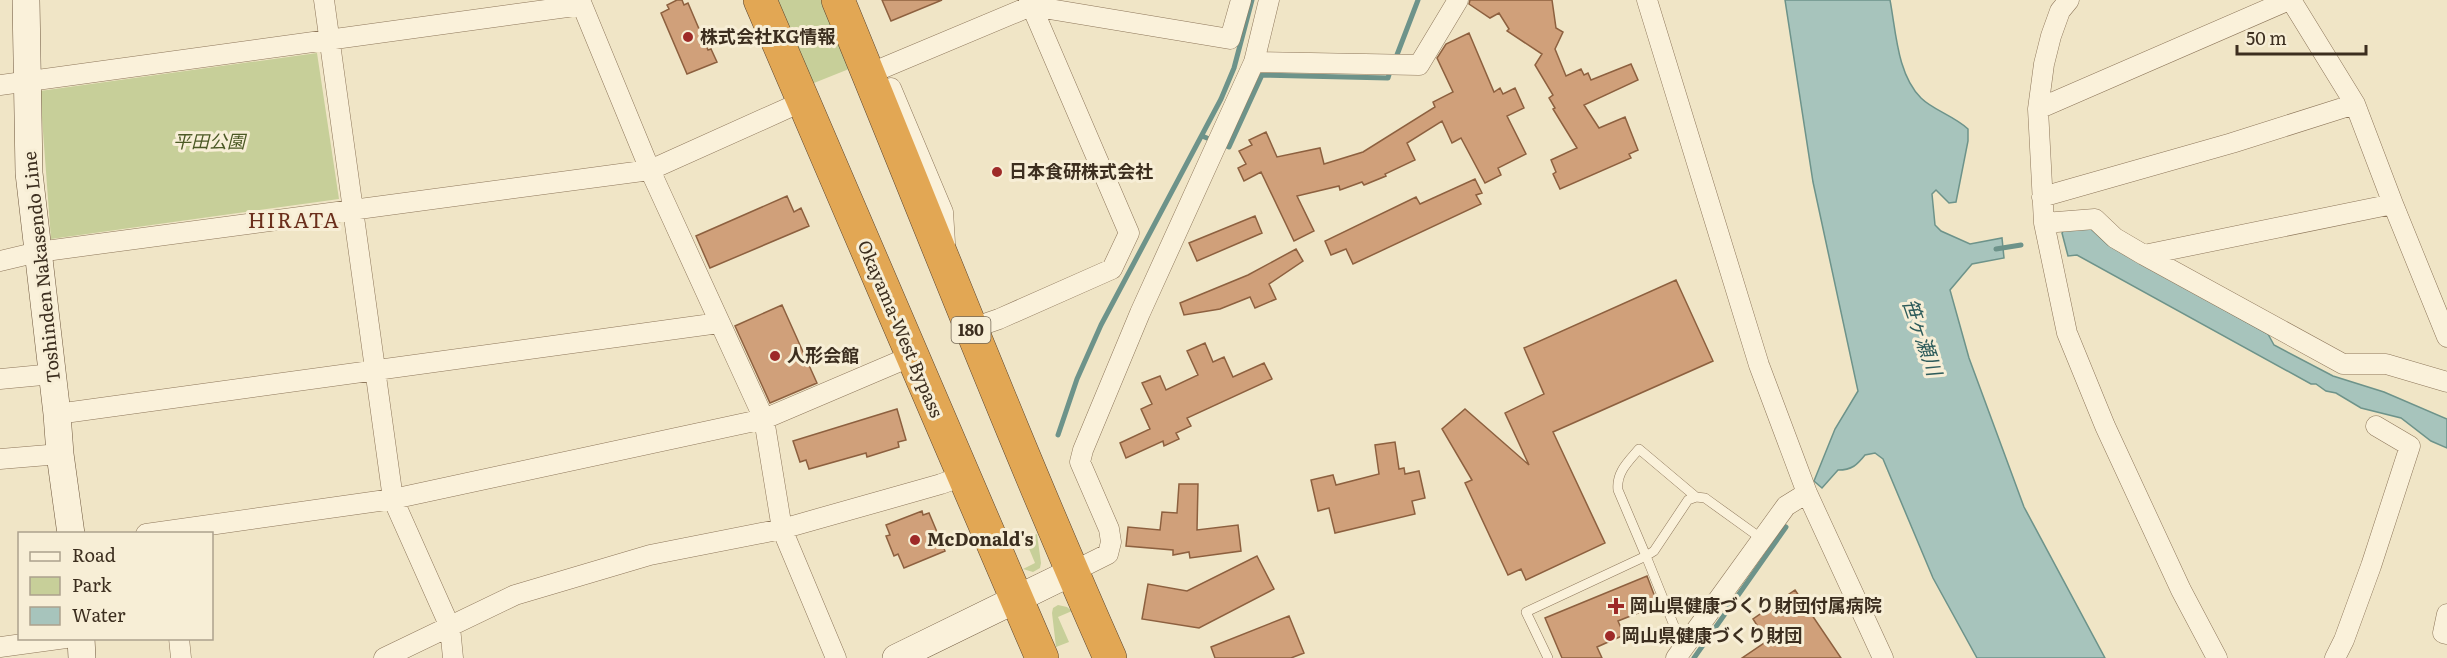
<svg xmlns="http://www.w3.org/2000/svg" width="2447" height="658" viewBox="0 0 2447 658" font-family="Literata,'Noto Sans JP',serif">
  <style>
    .green { fill: #c7cf99 }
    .water { fill: #a7c4bc; stroke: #6d938a; stroke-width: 1.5 }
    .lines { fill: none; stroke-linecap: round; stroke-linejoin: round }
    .stream { stroke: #6d938a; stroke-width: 5 }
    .building { fill: #d0a07a; stroke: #8d603f; stroke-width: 1.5 }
    .lane-casing { stroke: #8d765a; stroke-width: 10 }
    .street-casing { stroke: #8d765a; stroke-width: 21 }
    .secondary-casing { stroke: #6e573d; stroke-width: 28 }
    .highway-casing { stroke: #5a442f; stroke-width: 34 }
    .lane { stroke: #faf1da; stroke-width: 9 }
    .street { stroke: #faf1da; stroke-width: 20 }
    .secondary { stroke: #faf1da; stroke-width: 27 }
    .highway { stroke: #e2a754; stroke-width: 33 }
    .poi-dot { fill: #9e2a28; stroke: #f7eed6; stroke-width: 2 }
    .labels { text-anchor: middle; stroke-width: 6; stroke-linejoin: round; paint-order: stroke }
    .shield { fill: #f7eed6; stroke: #746856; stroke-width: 1.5 }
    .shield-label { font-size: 16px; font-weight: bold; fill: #3c2e1f }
    .poi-label { font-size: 18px; font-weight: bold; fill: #3c2e1f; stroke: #f7eed6; text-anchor: start }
    .park-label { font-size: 18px; font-style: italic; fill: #4b5925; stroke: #f7eed6 }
    .street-label { font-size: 18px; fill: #3c2e1f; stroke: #f7eed6 }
    .water-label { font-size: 20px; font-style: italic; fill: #2e5c5b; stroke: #f7eed6 }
    .quarter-label { font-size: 21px; letter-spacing: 1.5px; fill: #6b2f1c; stroke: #f7eed6 }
  </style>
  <rect width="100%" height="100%" fill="#f0e5c6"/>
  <path class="green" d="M 774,0 L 825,0 L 854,67 L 809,85 Z
    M 317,53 L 339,199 L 51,239 L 40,91 Z
    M 1037,534 L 1041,563 L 1040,568 L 1033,572 L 1023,569 L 1035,563 L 1025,539 Z
    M 1058,605 L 1067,607 L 1072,611 L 1058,617 L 1069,642 L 1056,647 L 1052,613 L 1053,608 Z"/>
  <path class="water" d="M 1785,0 L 1890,0 C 1896,31 1897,74 1921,98 C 1933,110 1954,116 1968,129 L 1968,141 L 1956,202 L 1949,203 L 1936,190 L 1932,194 L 1935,225 L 1941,231 L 1970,244 L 2002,238 L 2004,258 L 1972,264 L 1950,290 L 1969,358 L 2024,507 L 2105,658 L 1977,658 L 1933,578 L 1883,459 L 1875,453 L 1865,455 C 1857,465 1852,470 1838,470 L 1822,488 L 1814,481 L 1835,429 L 1858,391 L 1813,182 Z
    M 2067,225 L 2091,229 L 2108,245 L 2268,334 L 2274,345 L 2333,376 L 2384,392 L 2447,419 L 2447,448 L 2431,441 L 2401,418 L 2361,408 L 2336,393 L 2326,391 L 2316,384 L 2311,384 L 2077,255 L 2068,256 L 2062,233 Z"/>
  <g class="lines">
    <path class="stream" d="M 1395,60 L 1418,0
      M 1202,136 L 1229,147 L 1262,75 L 1388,78 L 1391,68
      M 1996,249 L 2021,245
      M 1058,435 L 1077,379 L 1101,325 L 1221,99 L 1234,68 L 1252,0
      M 1694,658 L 1786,527"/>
  </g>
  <path class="building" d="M 677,0 L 682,0 L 684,5 L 688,3 L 708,50 L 711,49 L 717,62 L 687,74 L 661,13 L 669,9 L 667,5 Z
    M 882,0 L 942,0 L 891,21 Z
    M 1470,0 L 1552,0 L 1556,28 L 1563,32 L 1555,49 L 1566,76 L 1581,69 L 1584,75 L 1588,73 L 1591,80 L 1631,64 L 1638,80 L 1584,105 L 1599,128 L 1625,117 L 1638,150 L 1629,154 L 1631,158 L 1560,189 L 1553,174 L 1556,172 L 1551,160 L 1577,148 L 1553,109 L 1555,108 L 1549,98 L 1553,95 L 1535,65 L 1542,54 L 1507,31 L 1509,29 L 1499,13 L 1490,18 L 1469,4 Z
    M 1469,33 L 1494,92 L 1500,88 L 1503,94 L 1515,88 L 1524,108 L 1507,116 L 1526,154 L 1498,168 L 1501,175 L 1485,183 L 1461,138 L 1452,143 L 1442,121 L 1407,143 L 1415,160 L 1385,174 L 1386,176 L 1364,185 L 1362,182 L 1340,190 L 1339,186 L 1297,196 L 1314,231 L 1294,241 L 1261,172 L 1244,181 L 1238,168 L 1246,164 L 1239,151 L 1252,145 L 1249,140 L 1266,132 L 1277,157 L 1320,148 L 1324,164 L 1363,152 L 1435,107 L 1433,102 L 1453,92 L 1437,58 L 1446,44 Z
    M 1475,179 L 1482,193 L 1476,195 L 1481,204 L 1353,264 L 1346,249 L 1331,255 L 1325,241 L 1416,197 L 1420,204 Z
    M 787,196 L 794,212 L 801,208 L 809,226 L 710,268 L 696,236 Z
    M 1255,216 L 1262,233 L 1197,261 L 1189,243 Z
    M 1296,249 L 1303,261 L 1269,284 L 1276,299 L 1255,308 L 1250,297 L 1220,309 L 1184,315 L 1180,303 L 1248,275 Z
    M 1676,280 L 1713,361 L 1553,432 L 1605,543 L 1526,580 L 1521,569 L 1508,575 L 1465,483 L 1472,480 L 1442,429 L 1465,409 L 1529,465 L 1505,413 L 1544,394 L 1524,348 Z
    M 782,305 L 817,383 L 770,403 L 735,326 Z
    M 1205,343 L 1213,362 L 1224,357 L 1233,377 L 1264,363 L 1272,379 L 1187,418 L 1191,426 L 1176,433 L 1179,439 L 1164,446 L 1163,441 L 1126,458 L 1120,443 L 1150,429 L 1141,409 L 1152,404 L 1142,383 L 1160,376 L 1166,390 L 1198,375 L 1187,351 Z
    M 897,409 L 906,440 L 898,442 L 899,447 L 867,457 L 866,453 L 809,469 L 806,460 L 800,462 L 793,441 Z
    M 1395,442 L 1399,469 L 1404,468 L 1405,474 L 1419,471 L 1425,498 L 1412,501 L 1415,514 L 1335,533 L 1329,508 L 1318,511 L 1311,480 L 1333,475 L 1336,485 L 1379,474 L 1375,445 Z
    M 1179,484 L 1198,484 L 1197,530 L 1238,525 L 1241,551 L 1190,558 L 1189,552 L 1173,555 L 1173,550 L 1126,546 L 1128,527 L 1160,530 L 1162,512 L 1177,513 Z
    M 922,511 L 923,515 L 929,513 L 945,551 L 904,568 L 898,554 L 894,556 L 886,536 L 890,535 L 886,525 Z
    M 1257,556 L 1274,589 L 1199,628 L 1142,619 L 1148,584 L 1187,591 Z
    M 1647,576 L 1658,605 L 1618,621 L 1624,635 L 1597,647 L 1602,658 L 1562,658 L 1545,618 Z
    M 1795,590 L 1841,658 L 1742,658 L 1767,641 L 1753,619 Z
    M 1289,616 L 1304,653 L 1291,658 L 1215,658 L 1211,647 Z"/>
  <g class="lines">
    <g class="lane-casing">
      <path id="lane" d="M 1683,648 L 1646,556 L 1654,551 L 1688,500 L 1696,497 L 1705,498 L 1762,539
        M 1548,658 L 1526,612 L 1646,556 L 1618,490 C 1616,472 1629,461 1639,449 L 1696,497"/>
    </g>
    <g class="street-casing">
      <path id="street" d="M 324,0 L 393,499 L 450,627 L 453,658
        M 580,0 L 650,170 L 764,419 L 782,529 L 836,658
        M 1647,0 L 1759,365 L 1807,493 L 1883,658
        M 2069,0 L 2060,11 L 2051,36 L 2044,64 L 2038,109 L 2044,223 L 2067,333 L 2105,426 L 2181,590 L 2217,658
        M 2291,0 L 2355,104 L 2393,204 L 2447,337
        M 1254,62 L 1419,65 L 1458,0
        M 883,68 L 1031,6 L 1230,39 L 1241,0
        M 0,85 L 582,5
        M 891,88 L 943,212 L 945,243
        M 2038,109 L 2289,0
        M 2042,197 L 2232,143 L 2355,104
        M 2044,223 L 2095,219 L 2115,238 L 2144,255 L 2343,364 L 2386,364 L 2447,382
        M 2144,255 L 2393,204
        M 0,261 L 38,252 L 650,170 L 788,108
        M 970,329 L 999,319 L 1112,269 L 1129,233 L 1029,0
        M 0,379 L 53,374
        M 57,414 L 719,323
        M 0,459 L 60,454
        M 146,534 L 393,499 L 764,419 L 912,356
        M 1072,572 L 1108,554 L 1111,542 L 1109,529 L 1080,462 L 1083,450 L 1140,313 L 1254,62 L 1269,0
        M 2447,614 L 2443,633 L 2447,634
        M 179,638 L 181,658
        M 0,647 L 66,638
        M 384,658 L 515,595 L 650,555 L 782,529 L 941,484 L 963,476
        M 1676,658 L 1786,506 L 1807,493
        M 2335,658 L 2344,640 L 2371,566 L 2410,446 L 2376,426"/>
    </g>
    <g class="secondary-casing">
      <path id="secondary" d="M 26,0 L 29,173 L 57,414 L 60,454 L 71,534
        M 81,638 L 82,658
        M 896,658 L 1072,572"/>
    </g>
    <g class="highway-casing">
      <path id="highway" d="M 760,0 L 1042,658
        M 838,0 C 928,219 1014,441 1110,658"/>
    </g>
    <use href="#lane" class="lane"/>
    <use href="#street" class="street"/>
    <use href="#secondary" class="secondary"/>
    <use href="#highway" class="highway"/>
  </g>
  <g class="poi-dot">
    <circle cx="688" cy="37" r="6"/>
    <circle cx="997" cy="172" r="6"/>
    <circle cx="775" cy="356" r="6"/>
    <circle cx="915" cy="540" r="6"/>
    <path d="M1613 597h6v6h6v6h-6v6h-6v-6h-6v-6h6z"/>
    <circle cx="1610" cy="636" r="6"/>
  </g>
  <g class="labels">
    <rect class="shield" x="951.5" y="317" width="39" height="26" rx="4.5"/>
    <g class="shield-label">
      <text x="971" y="336">180</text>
    </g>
    <g class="poi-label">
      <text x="700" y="43">株式会社KG情報</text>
      <text x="1009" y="178">日本食研株式会社</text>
      <text x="787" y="362">人形会館</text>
      <text x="927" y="546">McDonald's</text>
      <text x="1630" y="612">岡山県健康づくり財団付属病院</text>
      <text x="1622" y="642">岡山県健康づくり財団</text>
    </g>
    <g class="park-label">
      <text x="209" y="148">平田公園</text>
    </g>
    <g class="street-label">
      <text transform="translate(42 267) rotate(-96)" y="6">Toshinden Nakasendo Line</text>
      <text transform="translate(900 329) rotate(67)" y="6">Okayama-West Bypass</text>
    </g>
    <g class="water-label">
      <text transform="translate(1922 337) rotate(71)" y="7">笹ヶ瀬川</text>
    </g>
    <g class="quarter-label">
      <text x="294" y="228">HIRATA</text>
    </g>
  </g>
  <rect x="18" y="532" width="195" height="108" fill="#f7eed6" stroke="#aca18d" stroke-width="1.5"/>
  <rect x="30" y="552" width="30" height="9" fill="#faf1da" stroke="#aca18d" stroke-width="1.5"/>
  <text x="72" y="562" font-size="18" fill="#3c2e1f">Road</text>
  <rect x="30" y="577" width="30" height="18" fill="#c7cf99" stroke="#aca18d" stroke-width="1.5"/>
  <text x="72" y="592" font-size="18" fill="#3c2e1f">Park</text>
  <rect x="30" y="607" width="30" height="18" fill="#a7c4bc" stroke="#aca18d" stroke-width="1.5"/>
  <text x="72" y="622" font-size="18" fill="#3c2e1f">Water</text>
  <path d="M2237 45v9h129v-9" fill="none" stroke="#3c2e1f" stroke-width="3"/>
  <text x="2246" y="45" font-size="18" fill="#3c2e1f" stroke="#f7eed6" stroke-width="4.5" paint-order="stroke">50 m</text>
</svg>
